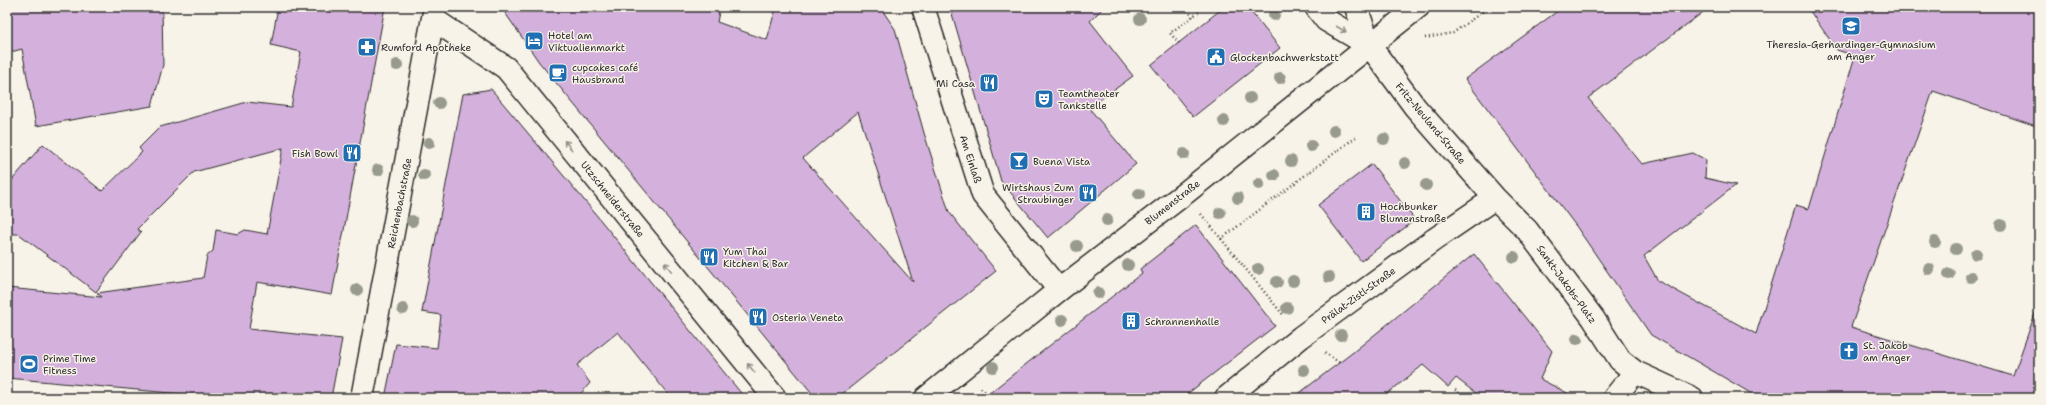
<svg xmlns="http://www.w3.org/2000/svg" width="2046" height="405" viewBox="0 0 2046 405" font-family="'Shantell Sans',sans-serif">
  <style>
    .building { fill: #d4b1dc; stroke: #2b2b2b; fill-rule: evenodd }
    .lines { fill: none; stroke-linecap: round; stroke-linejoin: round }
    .minor-casing { stroke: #2b2b2b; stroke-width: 25 }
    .major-casing { stroke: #2b2b2b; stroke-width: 25 }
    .path { stroke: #2b2b2b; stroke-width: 2.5; stroke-dasharray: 1 3; stroke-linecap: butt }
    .minor { stroke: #f7f3e8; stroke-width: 22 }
    .major { stroke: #f7f3e8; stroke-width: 22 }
    .tree { fill: #989a8d }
    .oneway { stroke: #918f8a }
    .labels { text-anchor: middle; stroke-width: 3; stroke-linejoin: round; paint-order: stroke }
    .poi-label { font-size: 10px; fill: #2b2b2b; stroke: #f7f3e8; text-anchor: start }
    .street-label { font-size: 10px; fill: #2b2b2b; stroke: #f7f3e8 }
  </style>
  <rect width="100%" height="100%" fill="#f7f3e8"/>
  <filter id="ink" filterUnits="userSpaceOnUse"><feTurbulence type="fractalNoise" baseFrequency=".025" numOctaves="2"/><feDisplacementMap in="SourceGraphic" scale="8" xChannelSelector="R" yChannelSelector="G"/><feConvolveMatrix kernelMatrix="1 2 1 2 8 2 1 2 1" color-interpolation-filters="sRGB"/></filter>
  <g filter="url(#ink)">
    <path class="building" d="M 7,7 L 162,7 L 163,65 L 152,106 L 36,126 L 22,49 L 7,53 Z
      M 278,7 L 385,7 L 332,295 L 257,282 L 249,329 L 342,339 L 331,398 L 225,398 L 7,378 L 7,288 L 102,297 L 97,293 L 203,278 L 207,256 L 213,251 L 216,230 L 238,234 L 245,230 L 267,234 L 283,148 L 194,172 L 137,229 L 141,232 L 96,292 L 19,234 L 7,234 L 7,186 L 43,144 L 102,191 L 142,152 L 139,148 L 160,127 L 247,102 L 291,107 L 301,52 L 271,45 Z
      M 501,7 L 720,7 L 717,22 L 767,40 L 776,7 L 880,7 L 895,29 L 924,133 L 949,212 L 996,271 L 837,398 L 816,398 L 539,62 ZM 858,112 L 867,139 L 913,282 L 803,158 Z
      M 950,7 L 1104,7 L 1090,21 L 1133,76 L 1089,108 L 1136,164 L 1048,238 L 1001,181 Z
      M 1224,7 L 1247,7 L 1280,48 L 1193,117 L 1151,65 Z
      M 1563,7 L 1710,7 L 1588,98 L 1642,164 L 1693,153 L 1706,160 L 1705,178 L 1736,185 L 1644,256 L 1658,281 L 1756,334 L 1796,205 L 1809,209 L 1855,56 L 1837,50 L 1807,7 L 2039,7 L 2039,127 L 1933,91 L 1851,327 L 2013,376 L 2036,311 L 2039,312 L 2039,398 L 1759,398 L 1651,335 L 1576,226 L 1465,79 Z
      M 491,89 L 589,206 L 745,398 L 671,398 L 618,332 L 577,365 L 590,383 L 577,398 L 385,398 L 396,344 L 437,348 L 441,315 L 422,312 L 463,94 Z
      M 1372,164 L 1415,220 L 1361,261 L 1318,205 Z
      M 1196,225 L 1275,326 L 1182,398 L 983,398 L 1142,273 L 1140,269 Z
      M 1474,254 L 1552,351 L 1540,379 L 1577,398 L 1482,398 L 1456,378 L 1448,387 L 1423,365 L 1382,398 L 1293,398 L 1352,353 Z"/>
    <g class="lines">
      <g class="minor-casing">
        <path id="minor" d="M 923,7 L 983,195 L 1059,290
          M 1316,7 L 1326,20 L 1370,46
          M 1356,7 L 1370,46 L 1415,107 L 1495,198 L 1527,230 L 1593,318 L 1620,360 L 1635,372 L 1692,398
          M 433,19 L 506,68 L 775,398
          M 362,398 L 435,7
          M 1226,398 L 1301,337 L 1435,239 L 1495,198
          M 1614,398 L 1635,372"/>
      </g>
      <g class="major-casing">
        <path id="major" d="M 926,398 L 1059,290 L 1184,194 L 1418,7"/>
      </g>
      <path class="path" d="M 1185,7 L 1193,17
        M 1425,38 L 1453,33 L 1489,7
        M 1179,43 L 1170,33 L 1200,11
        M 1201,214 L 1284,316
        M 1221,239 L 1357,136
        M 1325,353 L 1340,363
        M 981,388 L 988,394
        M 1455,390 L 1466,398"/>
      <use href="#minor" class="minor"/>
      <use href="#major" class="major"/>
    </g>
    <g class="tree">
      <circle cx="1274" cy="15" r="6"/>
      <circle cx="1140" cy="19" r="6"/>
      <circle cx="397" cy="65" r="6"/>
      <circle cx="1280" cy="78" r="6"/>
      <circle cx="1250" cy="98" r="6"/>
      <circle cx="439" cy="103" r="6"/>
      <circle cx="1224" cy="121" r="6"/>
      <circle cx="1334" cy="131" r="6"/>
      <circle cx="1384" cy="139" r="6"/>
      <circle cx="429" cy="143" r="6"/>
      <circle cx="1311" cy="146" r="6"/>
      <circle cx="1184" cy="154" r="6"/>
      <circle cx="1291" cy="161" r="6"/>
      <circle cx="1405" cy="163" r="6"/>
      <circle cx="378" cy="170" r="6"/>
      <circle cx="424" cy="175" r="6"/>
      <circle cx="1274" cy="175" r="6"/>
      <circle cx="1259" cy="184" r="6"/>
      <circle cx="1426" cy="185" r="6"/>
      <circle cx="1139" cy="194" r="6"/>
      <circle cx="1238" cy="198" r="6"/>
      <circle cx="1220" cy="213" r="6"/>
      <circle cx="1107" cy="220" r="6"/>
      <circle cx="412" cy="221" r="6"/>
      <circle cx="2001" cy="225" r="6"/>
      <circle cx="1935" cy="242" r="6"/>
      <circle cx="1077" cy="246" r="6"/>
      <circle cx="1956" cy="249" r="6"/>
      <circle cx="1976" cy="254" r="6"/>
      <circle cx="1514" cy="257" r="6"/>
      <circle cx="1128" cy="265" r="6"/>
      <circle cx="1258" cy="269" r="6"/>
      <circle cx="1929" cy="269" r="6"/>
      <circle cx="1949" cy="274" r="6"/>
      <circle cx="1329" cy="277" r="6"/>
      <circle cx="1971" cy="277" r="6"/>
      <circle cx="1293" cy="281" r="6"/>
      <circle cx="1277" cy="282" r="6"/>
      <circle cx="357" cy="290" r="6"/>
      <circle cx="1098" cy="293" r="6"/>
      <circle cx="1287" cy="308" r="6"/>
      <circle cx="403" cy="309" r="6"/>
      <circle cx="1062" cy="320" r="6"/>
      <circle cx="1341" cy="335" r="6"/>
      <circle cx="1577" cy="339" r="6"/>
      <circle cx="993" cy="367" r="6"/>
      <circle cx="1304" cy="370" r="6"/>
    </g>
    <defs><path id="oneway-shaft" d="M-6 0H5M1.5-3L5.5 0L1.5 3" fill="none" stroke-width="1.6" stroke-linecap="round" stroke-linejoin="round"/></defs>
    <g class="oneway">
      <use href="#oneway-shaft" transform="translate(1341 29) rotate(30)"/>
      <use href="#oneway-shaft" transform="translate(568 145) rotate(-129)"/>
      <use href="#oneway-shaft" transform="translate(668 267) rotate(-129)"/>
      <use href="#oneway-shaft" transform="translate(751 368) rotate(-129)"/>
    </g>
  </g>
  <defs>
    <g id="school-square" transform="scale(1)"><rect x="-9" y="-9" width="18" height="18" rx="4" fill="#1f6fb2" stroke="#f7f3e8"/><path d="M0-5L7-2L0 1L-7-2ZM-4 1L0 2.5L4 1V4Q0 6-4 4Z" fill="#fff"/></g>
    <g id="hotel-square" transform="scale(1)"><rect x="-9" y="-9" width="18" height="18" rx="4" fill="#1f6fb2" stroke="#f7f3e8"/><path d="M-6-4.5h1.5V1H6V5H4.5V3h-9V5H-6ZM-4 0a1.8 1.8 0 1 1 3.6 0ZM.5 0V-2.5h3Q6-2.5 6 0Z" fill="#fff"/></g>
    <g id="pharmacy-square" transform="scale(1)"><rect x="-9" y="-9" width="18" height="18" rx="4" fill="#1f6fb2" stroke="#f7f3e8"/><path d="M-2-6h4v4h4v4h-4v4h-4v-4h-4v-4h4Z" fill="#fff"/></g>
    <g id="civic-square" transform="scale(1)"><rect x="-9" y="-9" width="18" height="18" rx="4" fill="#1f6fb2" stroke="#f7f3e8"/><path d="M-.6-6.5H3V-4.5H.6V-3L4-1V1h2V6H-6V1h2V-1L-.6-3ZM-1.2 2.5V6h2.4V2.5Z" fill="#fff"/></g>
    <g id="cafe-square" transform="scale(1)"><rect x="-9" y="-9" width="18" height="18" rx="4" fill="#1f6fb2" stroke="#f7f3e8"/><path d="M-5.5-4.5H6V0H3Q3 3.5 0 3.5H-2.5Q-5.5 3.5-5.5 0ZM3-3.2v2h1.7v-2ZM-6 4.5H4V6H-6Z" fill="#fff"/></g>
    <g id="restaurant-square" transform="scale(1)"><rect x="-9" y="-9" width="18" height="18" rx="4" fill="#1f6fb2" stroke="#f7f3e8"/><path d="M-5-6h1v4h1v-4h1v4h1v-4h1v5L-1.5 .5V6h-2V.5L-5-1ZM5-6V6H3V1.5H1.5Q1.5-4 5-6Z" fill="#fff"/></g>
    <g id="theatre-square" transform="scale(1)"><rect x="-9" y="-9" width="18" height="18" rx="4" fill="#1f6fb2" stroke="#f7f3e8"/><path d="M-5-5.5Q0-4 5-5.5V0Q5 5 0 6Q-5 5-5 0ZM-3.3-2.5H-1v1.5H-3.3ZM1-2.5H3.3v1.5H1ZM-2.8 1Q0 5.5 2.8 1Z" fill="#fff"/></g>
    <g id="bar-square" transform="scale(1)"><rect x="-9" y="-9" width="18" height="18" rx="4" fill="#1f6fb2" stroke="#f7f3e8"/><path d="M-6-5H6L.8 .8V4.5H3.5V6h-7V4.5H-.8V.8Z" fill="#fff"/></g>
    <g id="building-square" transform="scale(1)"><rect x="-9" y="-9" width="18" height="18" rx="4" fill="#1f6fb2" stroke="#f7f3e8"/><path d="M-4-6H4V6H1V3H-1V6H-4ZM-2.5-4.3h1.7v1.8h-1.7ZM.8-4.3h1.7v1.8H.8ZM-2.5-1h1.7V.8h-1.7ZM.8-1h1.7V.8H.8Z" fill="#fff"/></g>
    <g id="church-square" transform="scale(1)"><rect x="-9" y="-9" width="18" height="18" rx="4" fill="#1f6fb2" stroke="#f7f3e8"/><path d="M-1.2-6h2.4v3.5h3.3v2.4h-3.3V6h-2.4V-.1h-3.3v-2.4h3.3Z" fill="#fff"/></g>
    <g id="stadium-square" transform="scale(1)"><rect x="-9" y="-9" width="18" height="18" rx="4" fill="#1f6fb2" stroke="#f7f3e8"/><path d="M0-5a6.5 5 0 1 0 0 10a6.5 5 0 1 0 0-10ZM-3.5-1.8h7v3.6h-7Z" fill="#fff"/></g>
  </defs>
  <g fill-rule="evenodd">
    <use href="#school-square" x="1851" y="26"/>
    <use href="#hotel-square" x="534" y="41"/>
    <use href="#pharmacy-square" x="367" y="47"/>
    <use href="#civic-square" x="1216" y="57"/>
    <use href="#cafe-square" x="558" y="73"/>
    <use href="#restaurant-square" x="989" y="83"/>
    <use href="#theatre-square" x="1044" y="99"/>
    <use href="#restaurant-square" x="352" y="153"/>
    <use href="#bar-square" x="1019" y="161"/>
    <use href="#restaurant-square" x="1088" y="193"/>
    <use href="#building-square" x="1366" y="212"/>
    <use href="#restaurant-square" x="709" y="257"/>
    <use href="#restaurant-square" x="758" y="317"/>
    <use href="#building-square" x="1131" y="321"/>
    <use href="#church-square" x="1849" y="351"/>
    <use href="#stadium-square" x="29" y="364"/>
  </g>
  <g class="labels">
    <g class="poi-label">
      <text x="548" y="39">Hotel am<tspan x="548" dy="12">Viktualienmarkt</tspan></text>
      <text x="1851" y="48" text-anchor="middle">Theresia-Gerhardinger-Gymnasium<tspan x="1851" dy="12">am Anger</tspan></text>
      <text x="381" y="51">Rumford Apotheke</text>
      <text x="1230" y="61">Glockenbachwerkstatt</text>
      <text x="572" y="71">cupcakes café<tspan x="572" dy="12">Hausbrand</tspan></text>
      <text x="975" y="87" text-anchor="end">Mi Casa</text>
      <text x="1058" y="97">Teamtheater<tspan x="1058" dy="12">Tankstelle</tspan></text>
      <text x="338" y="157" text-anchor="end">Fish Bowl</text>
      <text x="1033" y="165">Buena Vista</text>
      <text x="1074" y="191" text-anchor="end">Wirtshaus Zum<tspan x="1074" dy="12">Straubinger</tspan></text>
      <text x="1380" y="210">Hochbunker<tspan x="1380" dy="12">Blumenstraße</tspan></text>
      <text x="723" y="255">Yum Thai<tspan x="723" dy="12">Kitchen &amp; Bar</tspan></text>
      <text x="772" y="321">Osteria Veneta</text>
      <text x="1145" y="325">Schrannenhalle</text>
      <text x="1863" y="349">St. Jakob<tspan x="1863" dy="12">am Anger</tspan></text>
      <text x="43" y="362">Prime Time<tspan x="43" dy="12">Fitness</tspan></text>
    </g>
    <g class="street-label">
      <text transform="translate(1431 123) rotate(50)" y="4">Fritz-Neuland-Straße</text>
      <text transform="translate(971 159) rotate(72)" y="4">Am Einlaß</text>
      <text transform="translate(613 199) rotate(51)" y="4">Utzschneiderstraße</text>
      <text transform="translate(1172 202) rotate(-38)" y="4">Blumenstraße</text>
      <text transform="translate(399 203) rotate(-79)" y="4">Reichenbachstraße</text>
      <text transform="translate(1567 284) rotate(54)" y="4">Sankt-Jakobs-Platz</text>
      <text transform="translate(1358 295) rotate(-36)" y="4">Prälat-Zistl-Straße</text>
    </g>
  </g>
  <rect width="2046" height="405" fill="none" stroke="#f7f3e8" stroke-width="24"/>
  <rect x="12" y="12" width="2022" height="381" fill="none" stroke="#2b2b2b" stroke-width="1.5" filter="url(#ink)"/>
</svg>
